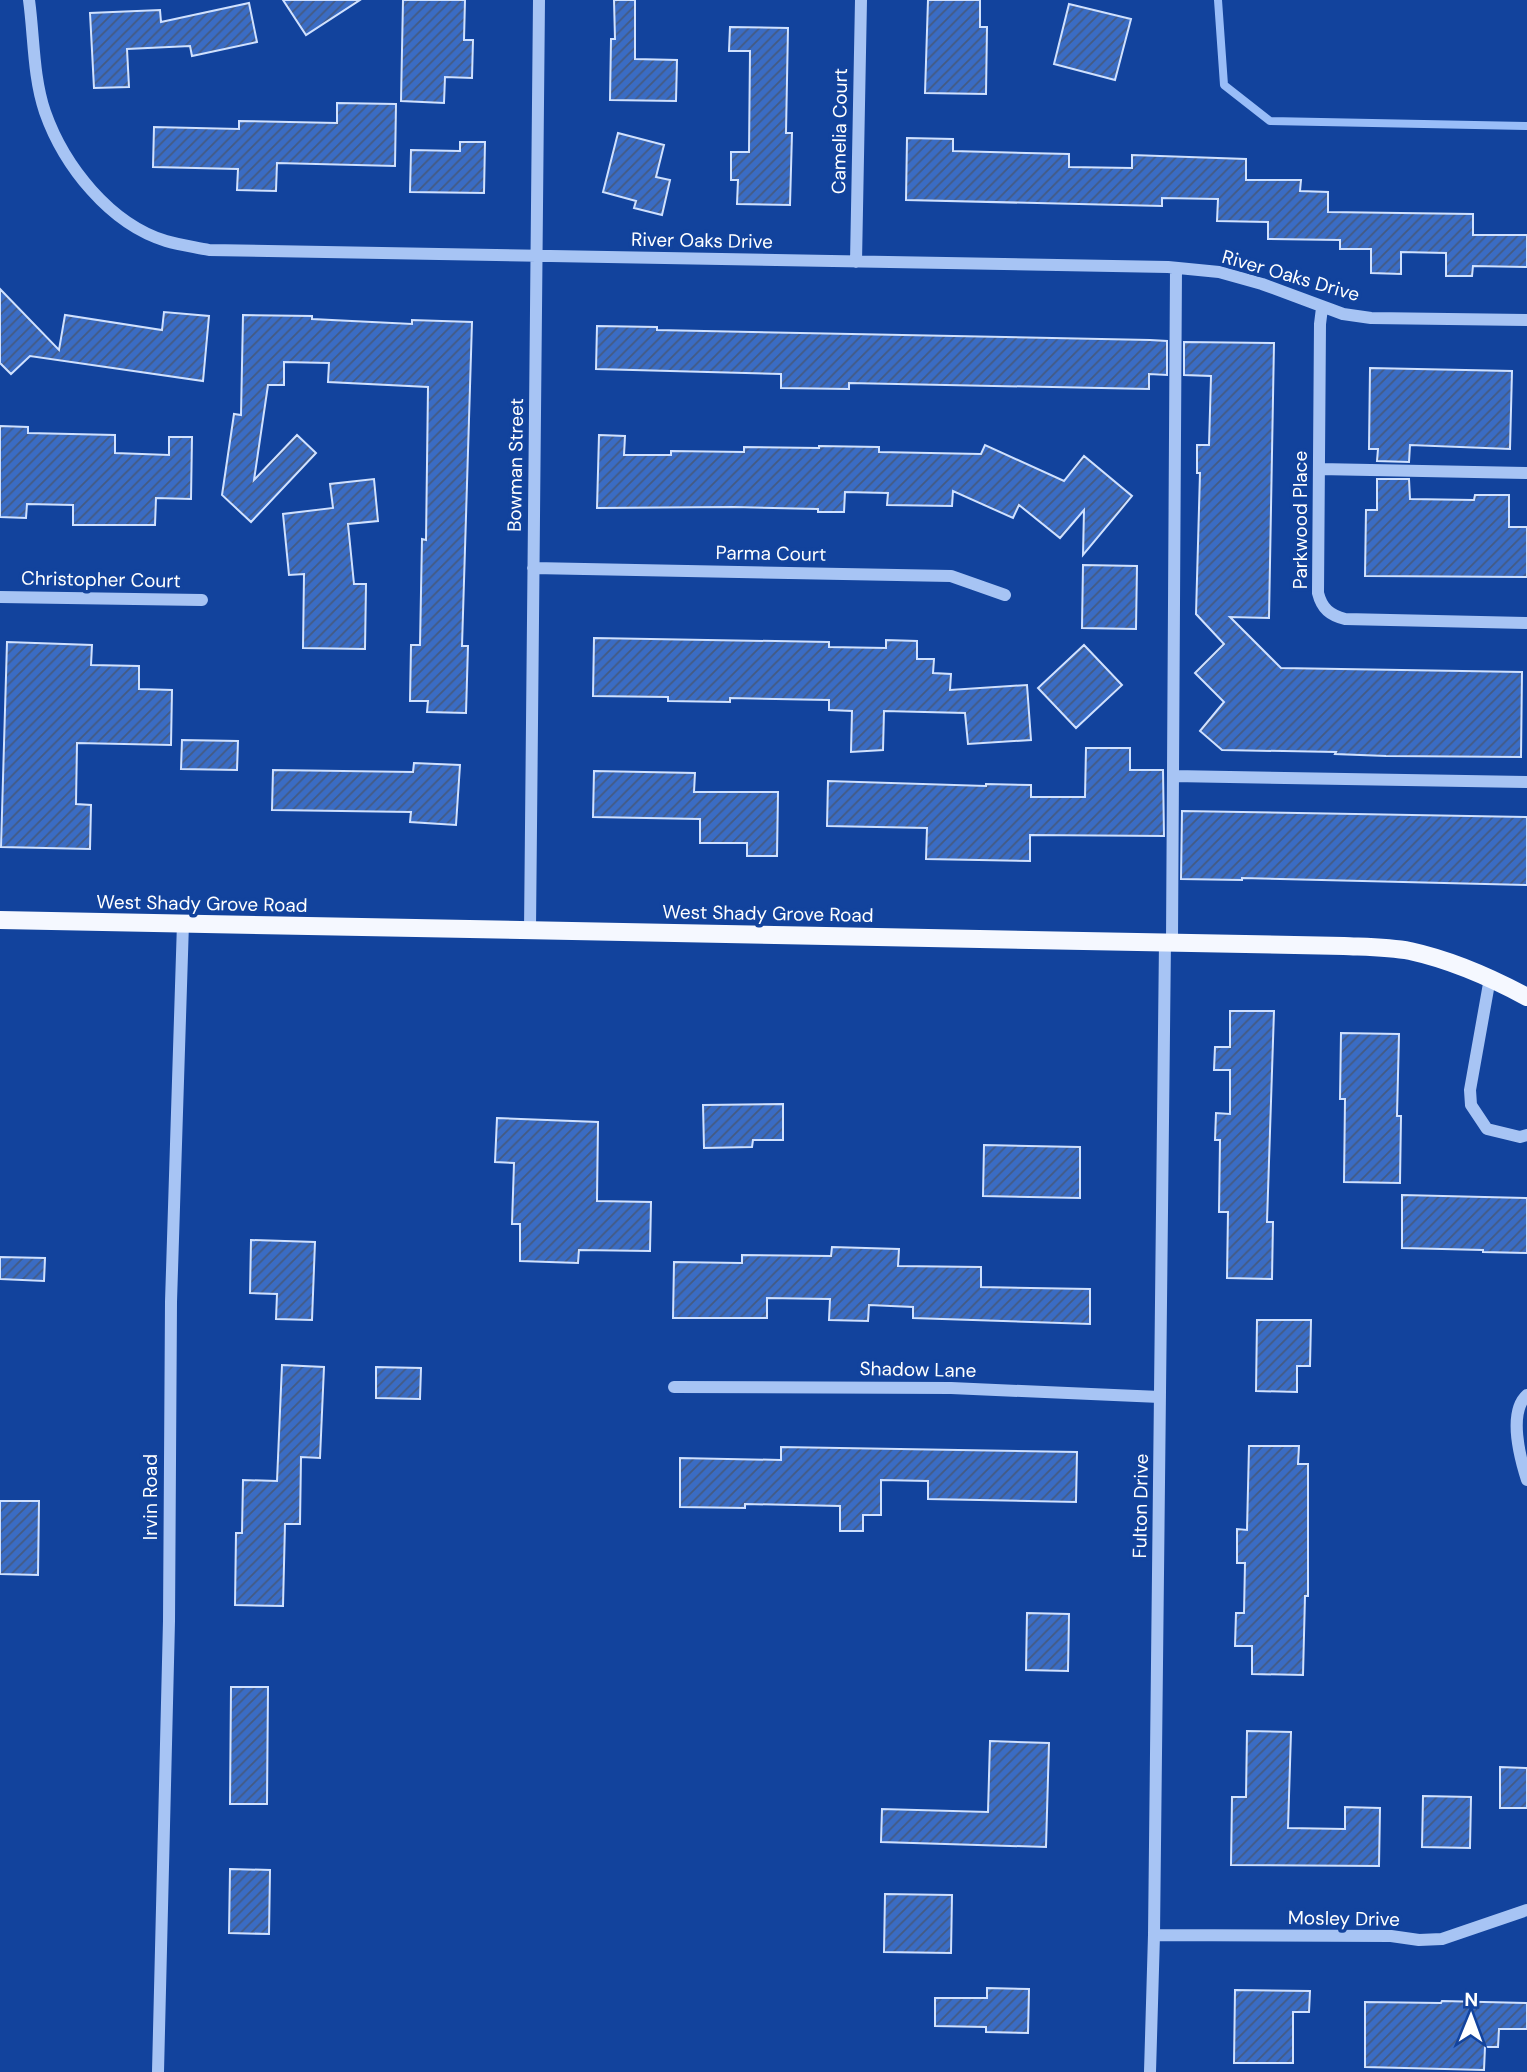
<svg xmlns="http://www.w3.org/2000/svg" width="1527" height="2072" viewBox="0 0 1527 2072" font-family="'DM Sans',sans-serif">
  <style>
    .lines { fill: none; stroke-linecap: round; stroke-linejoin: round }
    .stream { stroke: #99bdf8; stroke-width: 8 }
    .building { fill: url(#building-hatch); stroke: #d0e1fe; stroke-width: 2 }
    .minor { stroke: #a7c4f4; stroke-width: 12 }
    .major { stroke: #f5f8ff; stroke-width: 18 }
    .labels { text-anchor: middle; stroke-width: 7; stroke-linejoin: round; paint-order: stroke }
    .street-label { font-size: 19px; fill: #fff; stroke: #12439d }
  </style>
  <defs>
    <pattern id="building-hatch" width="6" height="6" patternUnits="userSpaceOnUse" patternTransform="scale(1.75)"><rect width="6" height="6" fill="#3a6cc4"/><path d="M-1 1l2-2M0 6l6-6M5 7l2-2" fill="none" stroke="#445a82"/></pattern>
  </defs>
  <rect width="100%" height="100%" fill="#12439d"/>
  <g class="lines">
    <path class="stream" d="M 1218,0 L 1224,85 L 1270,121 L 1527,126"/>
  </g>
  <path class="building" d="M 283,0 L 360,0 L 306,35 Z
    M 403,0 L 465,0 L 464,40 L 473,40 L 472,78 L 445,77 L 444,103 L 401,101 Z
    M 614,0 L 635,0 L 635,59 L 677,60 L 676,101 L 610,100 L 611,39 L 615,39 Z
    M 928,0 L 980,0 L 980,27 L 987,27 L 986,94 L 925,93 Z
    M 249,3 L 257,42 L 192,56 L 190,46 L 127,49 L 129,87 L 94,88 L 90,13 L 160,10 L 161,22 Z
    M 1069,4 L 1131,19 L 1115,80 L 1054,64 Z
    M 730,27 L 788,28 L 786,133 L 792,133 L 790,205 L 737,204 L 738,180 L 731,180 L 731,152 L 749,152 L 750,51 L 729,51 Z
    M 337,103 L 396,104 L 395,166 L 277,163 L 276,191 L 237,190 L 238,169 L 153,167 L 154,127 L 239,129 L 239,121 L 337,123 Z
    M 618,133 L 664,145 L 656,177 L 670,180 L 662,215 L 634,208 L 636,201 L 603,192 Z
    M 907,138 L 953,139 L 953,151 L 1069,154 L 1069,167 L 1132,168 L 1132,155 L 1246,159 L 1246,180 L 1301,180 L 1300,191 L 1328,192 L 1328,212 L 1473,214 L 1473,235 L 1527,235 L 1527,267 L 1473,266 L 1472,276 L 1446,276 L 1446,253 L 1401,252 L 1401,274 L 1371,273 L 1371,249 L 1340,249 L 1340,240 L 1268,239 L 1268,222 L 1217,221 L 1218,199 L 1162,198 L 1162,206 L 906,200 Z
    M 460,142 L 485,142 L 484,193 L 410,192 L 411,150 L 460,151 Z
    M 0,289 L 59,350 L 65,315 L 162,330 L 164,312 L 209,316 L 203,381 L 30,356 L 11,374 L 0,363 Z
    M 243,315 L 312,316 L 312,319 L 412,324 L 412,320 L 472,322 L 462,646 L 468,646 L 466,713 L 427,712 L 428,701 L 410,701 L 411,645 L 420,645 L 422,539 L 426,540 L 428,387 L 328,382 L 329,363 L 284,362 L 284,385 L 268,385 L 254,480 L 297,435 L 316,453 L 251,522 L 222,495 L 234,414 L 241,415 Z
    M 597,326 L 657,327 L 657,330 L 1150,340 L 1167,341 L 1167,375 L 1149,374 L 1149,389 L 849,383 L 849,389 L 781,388 L 781,374 L 596,369 Z
    M 1184,342 L 1274,343 L 1269,618 L 1230,617 L 1281,668 L 1522,672 L 1521,757 L 1386,756 L 1335,754 L 1336,752 L 1222,750 L 1200,731 L 1224,702 L 1195,673 L 1224,644 L 1196,614 L 1200,473 L 1197,473 L 1197,445 L 1209,445 L 1211,376 L 1184,375 Z
    M 1370,368 L 1512,371 L 1510,449 L 1410,445 L 1409,462 L 1377,461 L 1378,449 L 1369,449 Z
    M 0,426 L 28,427 L 28,433 L 115,435 L 115,453 L 169,455 L 169,437 L 192,437 L 191,499 L 156,498 L 155,525 L 73,525 L 73,505 L 27,504 L 26,518 L 0,517 Z
    M 599,435 L 625,436 L 624,455 L 671,455 L 671,451 L 744,452 L 744,447 L 819,448 L 819,446 L 879,447 L 879,452 L 981,454 L 985,445 L 1064,481 L 1084,456 L 1132,496 L 1083,555 L 1084,510 L 1060,538 L 1019,505 L 1013,518 L 953,491 L 952,506 L 887,505 L 888,493 L 845,492 L 844,512 L 818,512 L 818,509 L 734,507 L 597,508 Z
    M 374,479 L 378,521 L 348,524 L 354,584 L 366,584 L 365,649 L 303,648 L 304,574 L 289,575 L 283,514 L 333,508 L 330,484 Z
    M 1377,479 L 1409,479 L 1410,499 L 1474,500 L 1475,495 L 1509,495 L 1509,527 L 1527,527 L 1527,577 L 1365,576 L 1366,510 L 1377,510 Z
    M 1083,565 L 1137,566 L 1136,629 L 1082,628 Z
    M 594,638 L 829,642 L 829,647 L 886,648 L 886,640 L 917,641 L 917,659 L 934,659 L 933,673 L 951,674 L 950,690 L 1027,685 L 1031,740 L 968,744 L 965,713 L 884,711 L 883,750 L 851,752 L 852,711 L 829,710 L 829,700 L 730,698 L 730,702 L 668,701 L 668,697 L 593,696 Z
    M 7,642 L 92,645 L 91,665 L 139,666 L 139,689 L 172,690 L 171,745 L 77,743 L 76,804 L 91,805 L 90,849 L 1,847 Z
    M 1084,645 L 1122,685 L 1076,728 L 1038,688 Z
    M 182,740 L 238,741 L 237,770 L 181,769 Z
    M 1086,748 L 1130,748 L 1130,770 L 1163,770 L 1164,836 L 1030,835 L 1030,861 L 926,859 L 927,828 L 827,826 L 828,781 L 986,786 L 986,784 L 1031,785 L 1031,797 L 1085,797 Z
    M 414,763 L 460,765 L 456,825 L 410,822 L 411,812 L 272,810 L 273,770 L 413,772 Z
    M 594,771 L 695,773 L 694,792 L 778,792 L 777,856 L 747,856 L 747,843 L 700,843 L 700,819 L 593,817 Z
    M 1182,811 L 1527,817 L 1527,885 L 1242,878 L 1242,880 L 1181,879 Z
    M 1230,1011 L 1274,1011 L 1267,1222 L 1273,1222 L 1272,1279 L 1227,1278 L 1228,1212 L 1219,1212 L 1220,1140 L 1215,1140 L 1216,1113 L 1230,1114 L 1230,1070 L 1214,1070 L 1215,1047 L 1230,1047 Z
    M 1341,1033 L 1399,1034 L 1397,1116 L 1401,1116 L 1400,1183 L 1344,1182 L 1345,1099 L 1340,1099 Z
    M 783,1104 L 783,1140 L 753,1140 L 752,1147 L 704,1148 L 703,1105 Z
    M 497,1118 L 598,1122 L 597,1201 L 651,1202 L 650,1251 L 579,1250 L 578,1263 L 520,1261 L 520,1224 L 512,1224 L 514,1163 L 495,1162 Z
    M 984,1145 L 1080,1147 L 1080,1198 L 983,1196 Z
    M 1402,1195 L 1527,1198 L 1527,1253 L 1483,1252 L 1483,1250 L 1402,1248 Z
    M 251,1240 L 315,1242 L 312,1320 L 276,1319 L 277,1294 L 250,1293 Z
    M 832,1247 L 899,1249 L 898,1266 L 981,1267 L 981,1287 L 1090,1289 L 1090,1324 L 913,1318 L 913,1307 L 869,1305 L 868,1321 L 829,1320 L 830,1299 L 767,1298 L 767,1318 L 673,1318 L 674,1262 L 742,1263 L 742,1255 L 831,1256 Z
    M 0,1257 L 45,1258 L 44,1281 L 0,1279 Z
    M 1257,1320 L 1311,1320 L 1310,1366 L 1297,1366 L 1297,1392 L 1256,1391 Z
    M 282,1365 L 324,1367 L 320,1458 L 301,1457 L 300,1524 L 285,1524 L 283,1606 L 235,1605 L 236,1533 L 242,1533 L 243,1480 L 277,1481 Z
    M 376,1367 L 421,1368 L 420,1399 L 376,1398 Z
    M 1249,1446 L 1299,1446 L 1298,1464 L 1308,1464 L 1308,1596 L 1305,1596 L 1303,1675 L 1252,1674 L 1252,1646 L 1235,1646 L 1236,1613 L 1244,1613 L 1245,1563 L 1237,1563 L 1237,1529 L 1247,1530 Z
    M 781,1447 L 1077,1452 L 1076,1502 L 928,1499 L 928,1481 L 881,1480 L 881,1515 L 863,1515 L 863,1531 L 840,1531 L 840,1506 L 745,1504 L 745,1508 L 680,1507 L 680,1458 L 781,1460 Z
    M 0,1501 L 39,1501 L 38,1575 L 0,1574 Z
    M 1027,1613 L 1069,1614 L 1068,1671 L 1026,1670 Z
    M 231,1687 L 268,1687 L 267,1804 L 230,1804 Z
    M 1247,1731 L 1291,1732 L 1288,1828 L 1345,1829 L 1345,1807 L 1380,1808 L 1379,1866 L 1231,1865 L 1232,1797 L 1246,1797 Z
    M 990,1741 L 1049,1743 L 1046,1847 L 881,1842 L 882,1809 L 988,1812 Z
    M 1500,1767 L 1527,1768 L 1527,1808 L 1500,1808 Z
    M 1423,1796 L 1471,1797 L 1470,1848 L 1422,1847 Z
    M 230,1869 L 270,1870 L 269,1934 L 229,1933 Z
    M 885,1894 L 952,1895 L 951,1953 L 884,1952 Z
    M 987,1988 L 1029,1989 L 1028,2033 L 986,2032 L 986,2027 L 935,2026 L 935,1998 L 987,1998 Z
    M 1235,1990 L 1310,1991 L 1309,2012 L 1293,2012 L 1293,2063 L 1234,2063 Z
    M 1442,2001 L 1527,2003 L 1527,2029 L 1499,2029 L 1498,2047 L 1485,2047 L 1484,2070 L 1365,2067 L 1365,2002 L 1441,2003 Z"/>
  <g class="lines">
    <path class="minor" d="M 29,0 C 34,36 33,77 45,112 C 64,166 110,224 166,241 C 180,245 195,247 209,250 L 1168,267 L 1219,272 L 1262,284 L 1343,314 L 1371,318 L 1527,320
      M 856,262 L 861,0
      M 1322,308 L 1320,324 L 1318,593 C 1322,609 1330,615 1345,619 L 1527,623
      M 1319,469 L 1527,473
      M 533,568 L 951,576 L 1005,595
      M 0,597 L 202,600
      M 1173,776 L 1527,782
      M 530,930 L 539,0
      M 1172,941 L 1176,268
      M 1490,978 L 1470,1090 L 1471,1105 L 1487,1129 L 1520,1137 L 1527,1135
      M 674,1387 L 951,1388 L 1160,1397
      M 1527,1395 C 1508,1412 1520,1458 1527,1480
      M 1154,1935 L 1391,1936 L 1419,1940 L 1442,1939 L 1527,1910
      M 158,2072 L 169,1621 L 171,1302 L 183,923
      M 1150,2072 L 1154,1935 L 1165,941"/>
    <path class="major" d="M 0,920 L 1344,946 C 1365,947 1389,947 1410,951 C 1451,960 1490,977 1527,997"/>
  </g>
  <g class="labels">
    <g class="street-label">
      <text transform="translate(839 131) rotate(-89)" y="7">Camelia Court</text>
      <text transform="translate(702 240) rotate(1)" y="7">River Oaks Drive</text>
      <text transform="translate(1291 275) rotate(16)" y="7">River Oaks Drive</text>
      <text transform="translate(515 465) rotate(-89)" y="7">Bowman Street</text>
      <text transform="translate(1300 520) rotate(-90)" y="7">Parkwood Place</text>
      <text transform="translate(771 553) rotate(1)" y="7">Parma Court</text>
      <text transform="translate(101 579) rotate(1)" y="7">Christopher Court</text>
      <text transform="translate(202 903) rotate(1)" y="7">West Shady Grove Road</text>
      <text transform="translate(768 913) rotate(1)" y="7">West Shady Grove Road</text>
      <text transform="translate(918 1369) rotate(1)" y="7">Shadow Lane</text>
      <text transform="translate(150 1497) rotate(-90)" y="7">Irvin Road</text>
      <text transform="translate(1140 1506) rotate(-89)" y="7">Fulton Drive</text>
      <text transform="translate(1344 1918) rotate(1)" y="7">Mosley Drive</text>
    </g>
  </g>
  <g transform="translate(1471 2016) rotate(1)" stroke="#12439d" stroke-width="5" paint-order="stroke">
  <path d="M0-5L12 26L0 18L-12 26Z" fill="#ffffff"/>
  <text y="-10" font-size="19" font-weight="bold" text-anchor="middle" fill="#ffffff">N</text>
  </g>
</svg>
